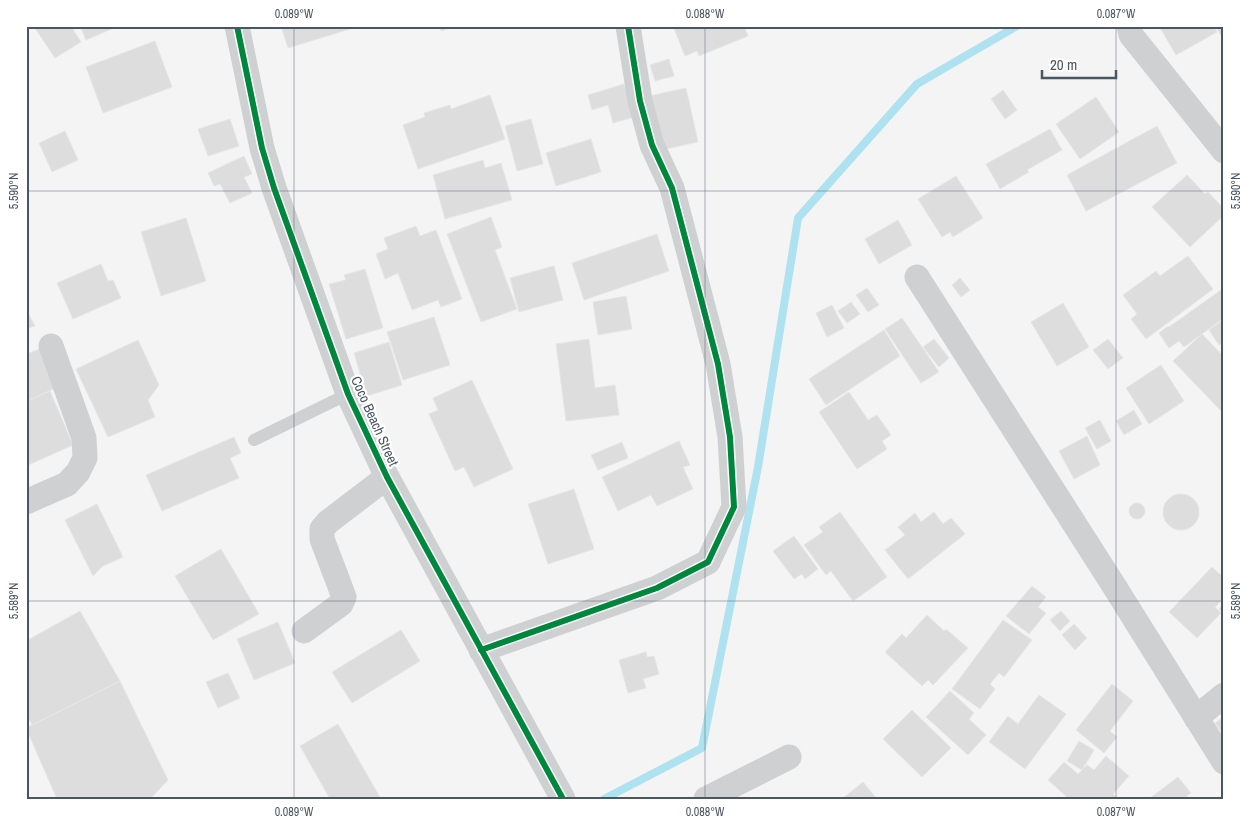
<svg xmlns="http://www.w3.org/2000/svg" width="1250" height="825" viewBox="0 0 1250 825" font-family="'Archivo Narrow',sans-serif">
  <style>
    .lines { fill: none; stroke-linecap: round; stroke-linejoin: round }
    .stream { stroke: #aee2f0; stroke-width: 8 }
    .building { fill: #ddddde; stroke: #e5e6e7 }
    .service { stroke: #ced0d2; stroke-width: 12 }
    .minor { stroke: #ced0d2; stroke-width: 25 }
    .cycleway-casing { stroke: #fff; stroke-width: 9 }
    .cycleway { stroke: #00873e; stroke-width: 6 }
    .ticks { fill: none; stroke: #4a5661; stroke-width: 1; stroke-opacity: 0.45 }
    .labels { text-anchor: middle; stroke-width: 4.5; stroke-linejoin: round; paint-order: stroke }
    .street-label { font-size: 14px; fill: #4a5661; stroke: #fff }
    .neatline { fill: none; stroke: #4a5661; stroke-width: 2 }
    .ticks-label { font-size: 12px; text-anchor: middle; fill: #4a5661 }
  </style>
  <rect width="100%" height="100%" fill="#f4f4f4"/>
  <g class="lines">
    <path class="stream" d="M 604,799 L 702,748 L 758,467 L 798,218 L 917,84 L 1017,26"/>
  </g>
  <path class="building" d="M 37,26 L 71,26 L 81,42 L 55,58 L 35,28 Z
    M 80,26 L 113,26 L 114,28 L 86,40 Z
    M 281,26 L 360,26 L 288,48 Z
    M 440,26 L 456,26 L 441,31 Z
    M 673,26 L 744,26 L 748,36 L 699,56 L 697,51 L 685,56 Z
    M 1159,26 L 1213,26 L 1217,32 L 1176,55 Z
    M 1215,26 L 1224,26 L 1224,40 Z
    M 155,41 L 172,87 L 103,113 L 86,67 Z
    M 669,59 L 674,76 L 655,81 L 650,65 Z
    M 624,84 L 634,117 L 613,123 L 608,105 L 592,110 L 588,95 Z
    M 686,88 L 698,142 L 661,150 L 649,96 Z
    M 1003,90 L 1017,110 L 1005,119 L 991,99 Z
    M 490,95 L 505,139 L 418,169 L 403,125 L 425,117 L 424,113 L 450,105 L 451,109 Z
    M 1096,97 L 1119,132 L 1080,159 L 1056,124 Z
    M 230,119 L 239,146 L 208,156 L 198,129 Z
    M 531,119 L 543,164 L 517,171 L 505,126 Z
    M 1157,126 L 1177,163 L 1086,211 L 1067,175 Z
    M 1050,129 L 1062,150 L 1027,170 L 1029,172 L 1000,189 L 986,164 Z
    M 65,131 L 78,160 L 52,172 L 39,143 Z
    M 591,139 L 601,172 L 556,186 L 546,153 Z
    M 244,156 L 252,174 L 244,177 L 252,193 L 230,203 L 220,184 L 214,186 L 208,173 Z
    M 483,160 L 485,168 L 501,163 L 512,200 L 445,219 L 433,175 Z
    M 1187,175 L 1205,194 L 1208,192 L 1224,209 L 1224,215 L 1190,247 L 1152,207 Z
    M 956,176 L 983,218 L 953,237 L 950,232 L 942,237 L 918,199 Z
    M 491,217 L 502,247 L 495,250 L 517,309 L 481,322 L 447,234 Z
    M 186,218 L 206,281 L 161,296 L 141,232 Z
    M 898,220 L 912,245 L 879,264 L 865,239 Z
    M 416,226 L 420,236 L 436,230 L 462,299 L 441,307 L 438,300 L 412,310 L 398,273 L 385,279 L 376,254 L 388,249 L 384,238 Z
    M 657,234 L 669,271 L 584,300 L 572,263 Z
    M 1188,256 L 1213,289 L 1146,339 L 1131,319 L 1137,314 L 1123,295 L 1156,271 L 1160,276 Z
    M 101,264 L 108,281 L 113,280 L 121,298 L 73,319 L 57,283 Z
    M 554,266 L 563,300 L 519,312 L 510,278 Z
    M 365,269 L 383,328 L 346,339 L 329,284 L 346,280 L 344,275 Z
    M 960,278 L 970,290 L 961,297 L 952,285 Z
    M 867,288 L 879,305 L 868,312 L 856,295 Z
    M 1221,290 L 1224,293 L 1224,318 L 1184,347 L 1179,341 L 1169,348 L 1159,333 L 1168,326 L 1169,327 Z
    M 626,296 L 632,329 L 598,335 L 593,302 Z
    M 851,302 L 860,314 L 847,323 L 838,311 Z
    M 1063,303 L 1089,347 L 1057,366 L 1031,322 Z
    M 832,305 L 844,328 L 827,337 L 816,313 Z
    M 26,309 L 35,326 L 26,329 Z
    M 434,317 L 450,365 L 403,380 L 387,332 Z
    M 902,318 L 939,372 L 921,383 L 885,329 Z
    M 1224,319 L 1224,342 L 1219,345 L 1209,330 Z
    M 884,330 L 900,356 L 826,405 L 809,379 Z
    M 1202,334 L 1224,357 L 1224,414 L 1173,361 Z
    M 589,339 L 595,388 L 615,385 L 619,415 L 566,421 L 556,344 Z
    M 934,339 L 949,358 L 939,367 L 923,347 Z
    M 1108,339 L 1123,358 L 1108,369 L 1093,350 Z
    M 138,340 L 159,385 L 148,400 L 155,417 L 108,437 L 76,369 Z
    M 389,342 L 402,385 L 367,396 L 354,353 Z
    M 40,349 L 57,387 L 26,402 L 26,354 Z
    M 1161,365 L 1184,401 L 1149,424 L 1126,388 Z
    M 472,380 L 513,469 L 474,487 L 464,467 L 455,471 L 429,414 L 438,410 L 433,398 Z
    M 50,391 L 73,445 L 26,466 L 26,402 Z
    M 849,392 L 868,420 L 877,415 L 891,435 L 882,441 L 887,449 L 857,469 L 819,412 Z
    M 1134,410 L 1142,424 L 1124,435 L 1116,421 Z
    M 1100,420 L 1111,441 L 1097,449 L 1085,428 Z
    M 1087,436 L 1100,465 L 1074,479 L 1059,451 Z
    M 234,437 L 241,453 L 230,458 L 239,478 L 162,511 L 146,475 Z
    M 679,441 L 690,465 L 683,467 L 693,489 L 657,506 L 651,495 L 618,511 L 602,477 Z
    M 622,442 L 628,458 L 598,470 L 591,455 Z
    M 574,489 L 594,549 L 548,564 L 528,504 Z
    M1163 512a18 18 0 1 1 36 0a18 18 0 1 1-36 0Z
    M1129 511a8 8 0 1 1 16 0a8 8 0 1 1-16 0Z
    M 97,504 L 123,557 L 103,566 L 93,576 L 65,520 Z
    M 840,512 L 887,577 L 853,601 L 831,571 L 826,575 L 804,545 L 823,532 L 819,527 Z
    M 934,512 L 943,524 L 951,518 L 965,534 L 908,579 L 885,550 L 905,535 L 898,527 L 915,513 L 921,522 Z
    M 794,536 L 818,569 L 805,579 L 802,574 L 794,579 L 773,551 Z
    M 221,549 L 259,614 L 213,640 L 175,576 Z
    M 1212,567 L 1224,578 L 1224,598 L 1215,607 L 1221,613 L 1197,638 L 1169,612 Z
    M 1032,586 L 1046,597 L 1038,607 L 1046,613 L 1029,634 L 1006,616 Z
    M 1224,604 L 1224,614 L 1219,609 Z
    M 80,611 L 120,681 L 32,725 L 26,713 L 26,641 Z
    M 1061,611 L 1070,621 L 1060,631 L 1050,620 Z
    M 927,615 L 944,631 L 946,629 L 968,648 L 933,685 L 928,680 L 922,686 L 885,652 L 902,634 L 906,638 Z
    M 1003,620 L 1032,640 L 1004,677 L 999,673 L 990,684 L 995,689 L 980,709 L 952,689 Z
    M 278,622 L 295,663 L 254,680 L 237,639 Z
    M 1074,624 L 1087,638 L 1075,650 L 1062,635 Z
    M 401,630 L 420,661 L 352,703 L 332,672 Z
    M 646,652 L 647,657 L 654,656 L 659,674 L 643,679 L 646,688 L 628,693 L 619,660 Z
    M 228,673 L 240,698 L 218,708 L 206,682 Z
    M 120,681 L 168,780 L 152,797 L 142,799 L 57,799 L 26,728 Z
    M 1112,684 L 1133,701 L 1110,731 L 1117,737 L 1104,753 L 1076,730 Z
    M 950,691 L 974,713 L 969,719 L 986,735 L 968,755 L 926,717 Z
    M 1039,695 L 1066,714 L 1025,769 L 989,742 L 1008,716 L 1018,724 Z
    M 912,710 L 951,748 L 922,777 L 883,739 Z
    M 1224,717 L 1224,736 L 1215,723 Z
    M 338,724 L 381,799 L 330,799 L 300,746 Z
    M 1079,741 L 1094,750 L 1082,770 L 1067,761 Z
    M 1106,756 L 1129,776 L 1113,794 L 1118,799 L 1067,799 L 1068,798 L 1048,780 L 1064,762 L 1078,774 L 1087,765 L 1094,770 Z
    M 1178,777 L 1191,793 L 1183,799 L 1149,799 Z
    M 863,782 L 877,799 L 842,799 Z"/>
  <g class="lines">
    <path class="service" d="M 254,440 L 348,394"/>
    <path class="minor" d="M 237,26 L 262,148 L 274,188 L 348,394 L 387,477 L 563,799
      M 1129,26 L 1131,35 L 1224,151
      M 917,277 L 1116,589 L 1224,762
      M 26,502 L 67,484 L 78,472 L 85,458 L 84,438 L 51,346
      M 304,631 L 341,604 L 344,597 L 322,539 L 322,529 L 328,522 L 387,477
      M 481,650 L 657,588 L 708,562 L 734,507 L 730,437 L 718,364 L 672,188 L 652,145 L 640,101 L 628,26
      M 1196,718 L 1224,695
      M 706,799 L 789,757"/>
    <g class="cycleway-casing">
      <path id="cycleway" d="M 237,26 L 262,148 L 274,188 L 348,394 L 387,477 L 563,799
        M 481,650 L 657,588 L 708,562 L 734,507 L 730,437 L 718,364 L 672,188 L 652,145 L 640,101 L 628,26"/>
    </g>
    <use href="#cycleway" class="cycleway"/>
  </g>
  <path class="ticks" d="M 294,26 L 294,799M 705,26 L 705,799M 1116,26 L 1116,799M 26,191 L 1224,191M 26,601 L 1224,601"/>
  <g class="labels">
    <g class="street-label">
      <text transform="translate(375 421) rotate(66)" y="5">Coco Beach Street</text>
    </g>
  </g>
  <rect width="1250" height="825" fill="none" stroke="#ffffff" stroke-width="55"/>
  <path d="M1042 70v8h74v-8" fill="none" stroke="#4a5661" stroke-width="2.5"/>
  <text x="1050" y="70" font-size="15" fill="#4a5661" stroke="#ffffff" stroke-width="4" paint-order="stroke">20 m</text>
  <rect x="28" y="28" width="1194" height="770" class="neatline"/>
  <g class="ticks-label">
    <text x="294" y="18">0.089°W</text>
    <text x="705" y="18">0.088°W</text>
    <text x="1116" y="18">0.087°W</text>
    <text transform="translate(14 191) rotate(-90)" y="4">5.590°N</text>
    <text transform="translate(1236 191) rotate(-90)" y="4">5.590°N</text>
    <text transform="translate(14 601) rotate(-90)" y="4">5.589°N</text>
    <text transform="translate(1236 601) rotate(-90)" y="4">5.589°N</text>
    <text x="294" y="816">0.089°W</text>
    <text x="705" y="816">0.088°W</text>
    <text x="1116" y="816">0.087°W</text>
  </g>
</svg>
